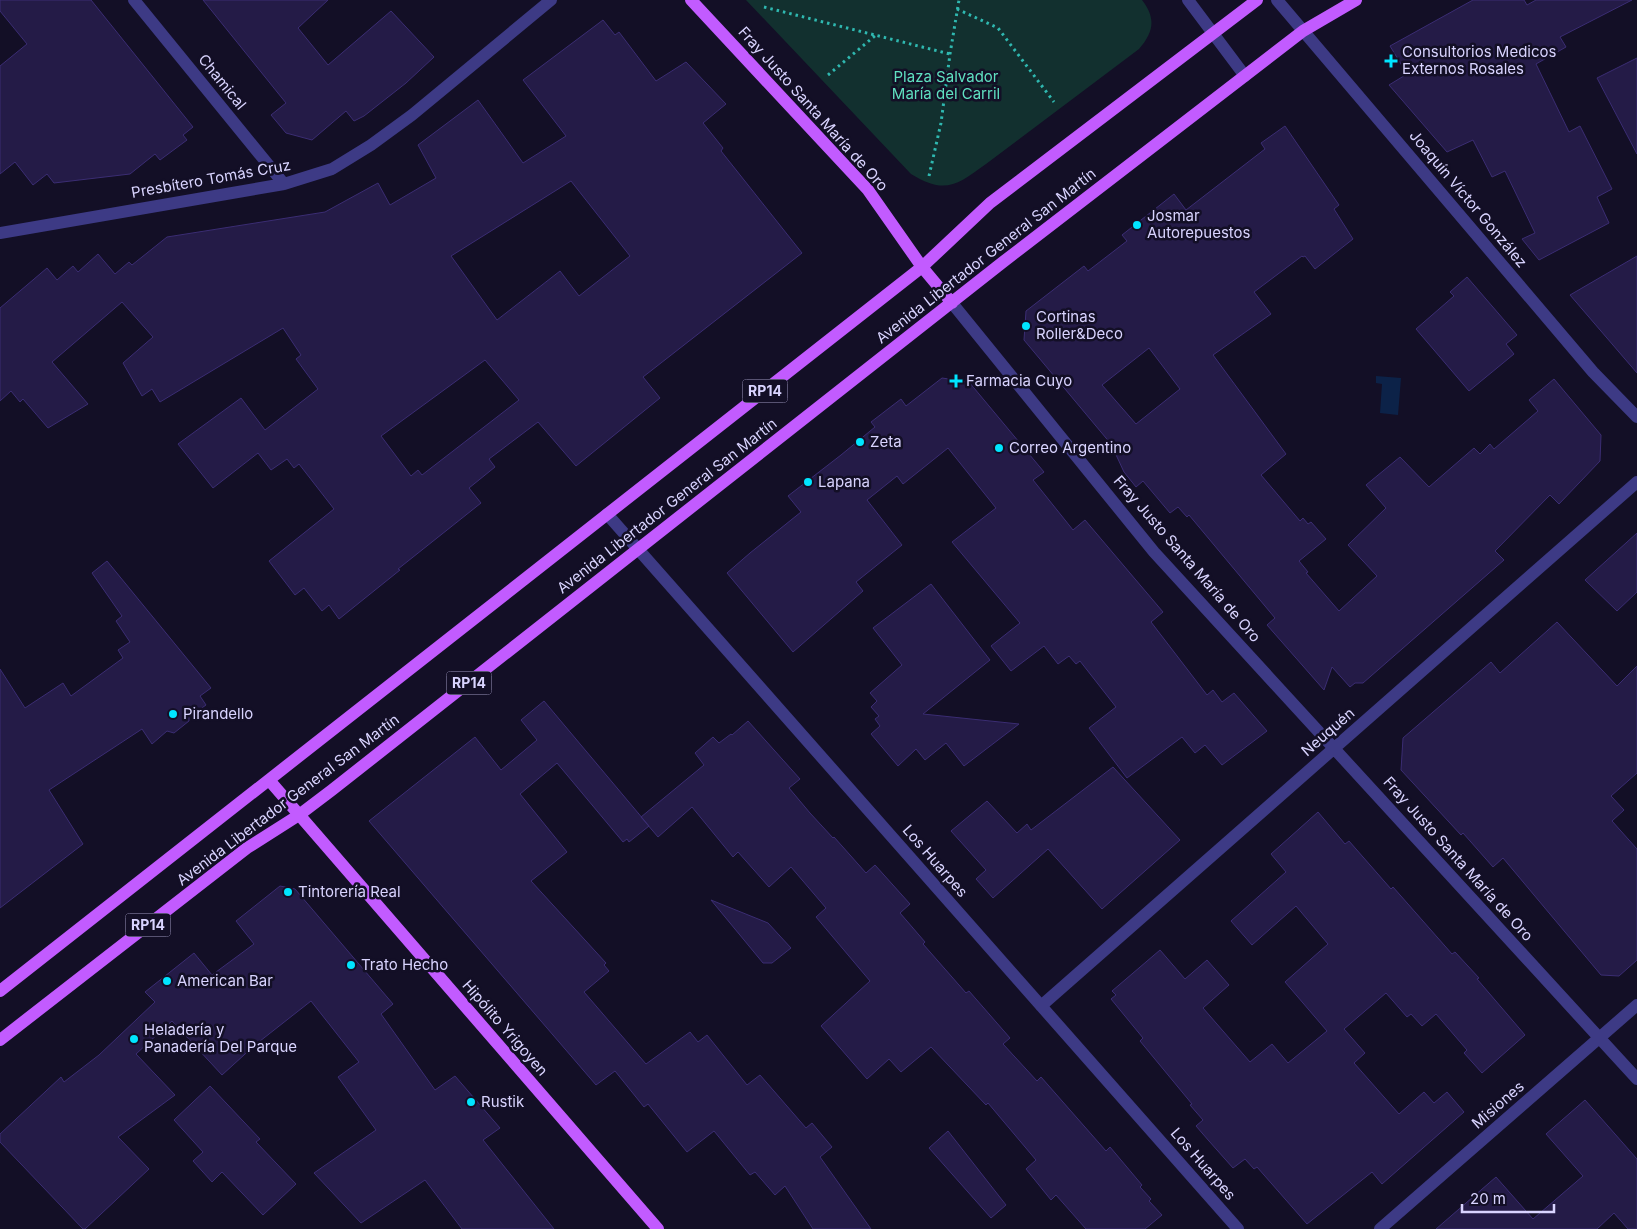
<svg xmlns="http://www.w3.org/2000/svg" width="1637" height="1229" viewBox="0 0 1637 1229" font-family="Inter,sans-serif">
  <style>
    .green { fill: #12302f }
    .water { fill: #0c2248 }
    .building { fill: #241b47; stroke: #3b2d73; fill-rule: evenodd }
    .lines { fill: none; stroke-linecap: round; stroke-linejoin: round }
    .path { stroke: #2fb8b0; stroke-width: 3; stroke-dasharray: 2.5 4; stroke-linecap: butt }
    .minor { stroke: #3d3a85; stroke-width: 12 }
    .major { stroke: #c25bff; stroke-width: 12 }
    .poi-dot { fill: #00e5ff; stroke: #130f26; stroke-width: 2 }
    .labels { text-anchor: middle; stroke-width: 5; stroke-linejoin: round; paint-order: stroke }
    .shield { fill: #130f26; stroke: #9e99be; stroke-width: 1 }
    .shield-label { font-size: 14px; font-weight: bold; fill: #d9d4ff }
    .poi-label { font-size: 15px; fill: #d9d4ff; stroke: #130f26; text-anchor: start }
    .park-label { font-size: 15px; fill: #5fe0c0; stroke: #130f26 }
    .street-label { font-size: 15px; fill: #d9d4ff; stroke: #130f26 }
  </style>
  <rect width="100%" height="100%" fill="#130f26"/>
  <path class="green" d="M 746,0 L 1142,0 C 1156,18 1154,32 1139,49 L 986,164 C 957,185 945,195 911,174 Z"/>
  <path class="water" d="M 1376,376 L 1401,378 L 1398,415 L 1380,413 L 1382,384 L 1376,383 Z"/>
  <path class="building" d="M 0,0 L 91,0 L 193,127 L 183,135 L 187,140 L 160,160 L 155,154 L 130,174 L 54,183 L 47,174 L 33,185 L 15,162 L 0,174 L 0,66 L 27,44 L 0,11 Z
    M 203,0 L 328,0 L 298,28 L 328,65 L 391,11 L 434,57 L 406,83 L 364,116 L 354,121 L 346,111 L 312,140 L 286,133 L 271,115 L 286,103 Z
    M 1473,0 L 1524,0 L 1527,5 L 1536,0 L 1632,0 L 1560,37 L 1566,47 L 1536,64 L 1569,132 L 1580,126 L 1612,189 L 1597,197 L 1609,223 L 1539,260 L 1522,239 L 1535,233 L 1505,171 L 1492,177 L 1473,140 L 1447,152 L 1389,85 L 1407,74 L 1390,46 Z
    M 603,20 L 615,35 L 619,32 L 656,81 L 686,62 L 726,104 L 703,123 L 723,148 L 721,151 L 802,253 L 643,377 L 660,398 L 576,466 L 538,422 L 489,459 L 495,467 L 469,488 L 481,503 L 398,569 L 400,570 L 339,619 L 329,605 L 322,611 L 304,588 L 295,595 L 269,561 L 334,509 L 299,464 L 294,468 L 287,459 L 271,470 L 258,453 L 213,488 L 178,444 L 241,398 L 265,430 L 318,389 L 296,359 L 301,355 L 283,328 L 160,402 L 152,389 L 142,396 L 123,363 L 153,337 L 122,302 L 52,362 L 88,404 L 48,428 L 23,399 L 20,402 L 11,391 L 0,401 L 0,308 L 47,268 L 57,280 L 73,266 L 78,272 L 98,254 L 115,274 L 129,262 L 132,265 L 167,237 L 325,212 L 378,183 L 390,205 L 436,178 L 418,145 L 478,100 L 523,163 L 566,136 L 523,80 ZM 571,181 L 630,256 L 579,296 L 560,271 L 497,320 L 451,256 ZM 485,360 L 519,400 L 422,475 L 418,470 L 411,476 L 381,436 Z
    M 1637,58 L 1637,154 L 1597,78 Z
    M 1285,126 L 1339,205 L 1334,209 L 1353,239 L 1315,269 L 1305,256 L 1303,257 L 1302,256 L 1254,292 L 1271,314 L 1213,355 L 1286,454 L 1261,475 L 1300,521 L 1303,518 L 1308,524 L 1311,522 L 1326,539 L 1299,561 L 1308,572 L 1306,573 L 1339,611 L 1377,576 L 1348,545 L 1386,508 L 1366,485 L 1400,457 L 1429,487 L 1474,448 L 1480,454 L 1490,444 L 1494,449 L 1538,411 L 1529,400 L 1554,379 L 1601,435 L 1600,461 L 1559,504 L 1550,495 L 1495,551 L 1504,560 L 1363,683 L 1355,683 L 1350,687 L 1332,667 L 1324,690 L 1267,625 L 1275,618 L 1189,515 L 1187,517 L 1178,507 L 1170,513 L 1143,481 L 1136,487 L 1124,472 L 1111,444 L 1024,340 L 1026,311 L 1084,266 L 1088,271 L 1127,241 L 1122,235 L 1174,194 L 1186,210 L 1265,149 L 1261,143 ZM 1149,348 L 1180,389 L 1136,424 L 1102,385 Z
    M 1637,256 L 1637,373 L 1570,295 Z
    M 1467,277 L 1517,335 L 1506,344 L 1514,354 L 1469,391 L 1416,329 L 1454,296 L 1450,292 Z
    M 942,378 L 969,382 L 1044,472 L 1033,480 L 1073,530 L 1085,520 L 1163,612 L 1151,622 L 1207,695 L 1213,690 L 1222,702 L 1234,693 L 1267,731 L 1222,765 L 1205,745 L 1195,753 L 1182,737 L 1127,778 L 1089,728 L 1116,707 L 1080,661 L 1076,664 L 1069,656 L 1058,664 L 1044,646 L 1011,671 L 991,646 L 1020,623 L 952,542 L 996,508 L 948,448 L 903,484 L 897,476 L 867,500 L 902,545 L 856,582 L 863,591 L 793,652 L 727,573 L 750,553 L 801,512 L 788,496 L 841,455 L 875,427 L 871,422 L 901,399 L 906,406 Z
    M 1637,533 L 1637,592 L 1617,611 L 1585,580 Z
    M 107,561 L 211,688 L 200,696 L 206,705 L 189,717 L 189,721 L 174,733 L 167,731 L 152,744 L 142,729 L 49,790 L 83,844 L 0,908 L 0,669 L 25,708 L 63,683 L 71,696 L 123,658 L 118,650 L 130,642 L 116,621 L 122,616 L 92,573 Z
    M 931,584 L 990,660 L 923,714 L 1019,724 L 964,766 L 946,743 L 925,760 L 916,749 L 898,766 L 871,734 L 880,726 L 875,719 L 879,716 L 871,707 L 877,701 L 870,693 L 902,665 L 873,628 Z
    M 1557,622 L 1617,686 L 1637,666 L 1637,773 L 1611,796 L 1624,810 L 1612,821 L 1637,849 L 1637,960 L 1619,976 L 1601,975 L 1503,858 L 1493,867 L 1463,833 L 1461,835 L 1401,770 L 1403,738 L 1491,662 L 1500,673 Z
    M 544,701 L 649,826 L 629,842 L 627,839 L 623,842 L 557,763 L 520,794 L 567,852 L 531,881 L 606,963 L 604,965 L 609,971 L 584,992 L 646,1064 L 690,1032 L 698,1042 L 707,1035 L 747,1085 L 760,1075 L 806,1128 L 812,1123 L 832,1147 L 820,1157 L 871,1229 L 813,1229 L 785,1186 L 775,1195 L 755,1172 L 750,1175 L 714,1131 L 687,1152 L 648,1104 L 644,1107 L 615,1071 L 596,1085 L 369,821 L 475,737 L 501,770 L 537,740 L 521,720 Z
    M 748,721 L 800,779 L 789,788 L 810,813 L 833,838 L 834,837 L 866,873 L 875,865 L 910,904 L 900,913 L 925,942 L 923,944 L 966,993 L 969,991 L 1010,1038 L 1003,1044 L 1037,1081 L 1041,1077 L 1106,1151 L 1110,1147 L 1142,1185 L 1140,1187 L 1151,1199 L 1149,1201 L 1162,1215 L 1145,1229 L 1086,1229 L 1056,1195 L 1051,1200 L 1026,1169 L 1036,1160 L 988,1103 L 986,1105 L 931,1047 L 901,1072 L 889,1059 L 867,1079 L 821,1026 L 870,981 L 816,917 L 826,908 L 791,867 L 769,887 L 738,852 L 733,857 L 692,807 L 658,837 L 641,817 L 704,765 L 695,753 L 713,737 L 719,743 L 731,734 L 732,735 Z
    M 1113,767 L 1180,840 L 1102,909 L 1048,849 L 993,898 L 976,879 L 986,870 L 951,831 L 987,801 L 1017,833 L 1027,824 L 1031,830 Z
    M 1318,812 L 1345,844 L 1349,841 L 1391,889 L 1393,887 L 1452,954 L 1455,952 L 1479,978 L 1477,979 L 1525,1035 L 1482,1073 L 1464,1053 L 1467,1050 L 1436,1014 L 1422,1026 L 1411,1014 L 1407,1017 L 1386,993 L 1344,1029 L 1365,1053 L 1354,1063 L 1399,1114 L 1424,1092 L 1434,1103 L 1447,1092 L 1464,1112 L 1382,1184 L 1372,1172 L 1307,1224 L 1257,1167 L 1254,1169 L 1245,1159 L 1233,1168 L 1209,1141 L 1196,1126 L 1203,1120 L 1190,1105 L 1192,1104 L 1140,1041 L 1143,1038 L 1111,999 L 1116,995 L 1112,991 L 1160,950 L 1185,979 L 1207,960 L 1229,985 L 1203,1008 L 1250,1062 L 1272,1044 L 1288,1063 L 1327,1031 L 1285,982 L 1328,944 L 1296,906 L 1252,945 L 1231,921 L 1286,872 L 1271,854 Z
    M 280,886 L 295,889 L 393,1004 L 381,1014 L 435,1090 L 455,1076 L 500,1128 L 483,1140 L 554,1229 L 462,1229 L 425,1180 L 361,1223 L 314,1173 L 376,1130 L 338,1077 L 359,1062 L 311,1001 L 255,1045 L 222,1075 L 172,1021 L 136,1054 L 175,1095 L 118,1137 L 149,1169 L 85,1229 L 83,1229 L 0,1142 L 0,1134 L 61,1077 L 64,1082 L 99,1055 L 155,1002 L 145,992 L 194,953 L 212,975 L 254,944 L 236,921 Z
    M 711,900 L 768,923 L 791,948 L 772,963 L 763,963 Z
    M 210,1086 L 260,1139 L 256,1142 L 296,1184 L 263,1215 L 222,1172 L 212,1182 L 193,1161 L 203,1152 L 174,1120 Z
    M 1585,1100 L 1637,1159 L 1637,1229 L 1628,1229 L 1614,1213 L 1597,1229 L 1436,1229 L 1496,1177 L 1533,1219 L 1583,1176 L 1546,1134 Z
    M 948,1131 L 1006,1205 L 991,1218 L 929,1148 Z"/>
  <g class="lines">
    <path class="path" d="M 764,7 L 950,54
      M 957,9 L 998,28 L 1054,102
      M 828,75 L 876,35
      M 929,176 L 941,123 L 950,54 L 959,0"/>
    <path class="minor" d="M 134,0 L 284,184
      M 1188,0 L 1245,76
      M 1277,0 L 1593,372 L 1637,417
      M 0,233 L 284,184 L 332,169 L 371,145 L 412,115 L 551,0
      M 952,303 L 1154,552 L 1637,1079
      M 607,514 L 1238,1229
      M 1041,1006 L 1637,482
      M 1380,1229 L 1637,1005"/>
    <path class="major" d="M 691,0 L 868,190 L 922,267 L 952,303
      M 269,780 L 658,1229
      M 0,991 L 922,267 L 990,203 L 1257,0
      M 0,1040 L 247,848 L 299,815 L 332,790 L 1003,262 L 1303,31 L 1356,0"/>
  </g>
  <g class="poi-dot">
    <path d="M1388.5 53.5h5v5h5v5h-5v5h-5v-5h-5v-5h5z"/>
    <circle cx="1137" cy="225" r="5"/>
    <circle cx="1026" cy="326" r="5"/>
    <path d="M953.5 373.5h5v5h5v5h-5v5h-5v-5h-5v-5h5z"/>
    <circle cx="860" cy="442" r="5"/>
    <circle cx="999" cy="448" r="5"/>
    <circle cx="808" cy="482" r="5"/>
    <circle cx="173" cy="714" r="5"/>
    <circle cx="288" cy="892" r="5"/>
    <circle cx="351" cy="965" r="5"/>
    <circle cx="167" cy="981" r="5"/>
    <circle cx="134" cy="1039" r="5"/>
    <circle cx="471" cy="1102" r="5"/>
  </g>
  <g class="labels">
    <g class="shield">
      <rect x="742.5" y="379.5" width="45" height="23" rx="4"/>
      <rect x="446.5" y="671.5" width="45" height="23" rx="4"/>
      <rect x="125.5" y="913.5" width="45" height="23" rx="4"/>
    </g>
    <g class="shield-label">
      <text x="765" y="396">RP14</text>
      <text x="469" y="688">RP14</text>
      <text x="148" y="930">RP14</text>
    </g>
    <g class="poi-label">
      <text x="1402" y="57">Consultorios Medicos<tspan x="1402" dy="17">Externos Rosales</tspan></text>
      <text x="1147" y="221">Josmar<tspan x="1147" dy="17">Autorepuestos</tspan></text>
      <text x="1036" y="322">Cortinas<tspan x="1036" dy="17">Roller&amp;Deco</tspan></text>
      <text x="966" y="386">Farmacia Cuyo</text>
      <text x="870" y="447">Zeta</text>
      <text x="1009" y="453">Correo Argentino</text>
      <text x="818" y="487">Lapana</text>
      <text x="183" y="719">Pirandello</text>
      <text x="298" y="897">Tintorería Real</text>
      <text x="361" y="970">Trato Hecho</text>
      <text x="177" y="986">American Bar</text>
      <text x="144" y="1035">Heladería y<tspan x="144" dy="17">Panadería Del Parque</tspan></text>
      <text x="481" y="1107">Rustik</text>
    </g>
    <g class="park-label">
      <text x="946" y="82">Plaza Salvador<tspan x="946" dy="17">María del Carril</tspan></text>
    </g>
    <g class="street-label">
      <text transform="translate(222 82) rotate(51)" y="5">Chamical</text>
      <text transform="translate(813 109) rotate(48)" y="5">Fray Justo Santa María de Oro</text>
      <text transform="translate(211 179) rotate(-10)" y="5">Presbítero Tomás Cruz</text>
      <text transform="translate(1468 199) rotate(50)" y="5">Joaquín Víctor González</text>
      <text transform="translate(986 256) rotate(-38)" y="5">Avenida Libertador General San Martín</text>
      <text transform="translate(667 506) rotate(-38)" y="5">Avenida Libertador General San Martín</text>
      <text transform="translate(1187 559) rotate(49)" y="5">Fray Justo Santa María de Oro</text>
      <text transform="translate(1328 732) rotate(-41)" y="5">Neuquén</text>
      <text transform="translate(288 800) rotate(-37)" y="5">Avenida Libertador General San Martín</text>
      <text transform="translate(1458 859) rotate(48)" y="5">Fray Justo Santa María de Oro</text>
      <text transform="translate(935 861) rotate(49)" y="5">Los Huarpes</text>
      <text transform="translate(505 1028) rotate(49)" y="5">Hipólito Yrigoyen</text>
      <text transform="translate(1498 1105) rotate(-41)" y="5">Misiones</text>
      <text transform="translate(1203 1164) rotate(49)" y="5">Los Huarpes</text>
    </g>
  </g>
  <path d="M1462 1204v8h92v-8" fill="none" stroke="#d9d4ff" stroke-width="2.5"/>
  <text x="1470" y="1204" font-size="15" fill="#d9d4ff" stroke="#130f26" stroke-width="4" paint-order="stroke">20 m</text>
</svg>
